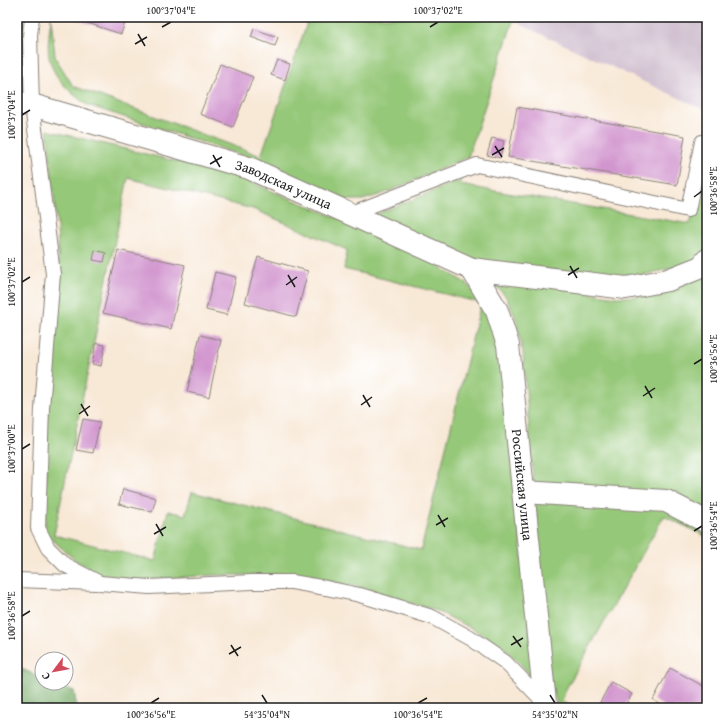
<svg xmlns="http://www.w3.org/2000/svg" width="724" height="725" viewBox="0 0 724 725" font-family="'Gentium Book Plus',serif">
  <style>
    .industrial { fill: #cfbdce }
    .green { fill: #95c878; stroke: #58724a; fill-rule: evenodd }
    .forest { fill: #78ac68; stroke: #4a6442 }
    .building { fill: #d296cf }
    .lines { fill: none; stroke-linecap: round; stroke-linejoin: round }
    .service-casing { stroke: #8a8279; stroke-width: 16 }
    .minor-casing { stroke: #8a8279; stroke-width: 24 }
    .service { stroke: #fff; stroke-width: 14 }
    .minor { stroke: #fff; stroke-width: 22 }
    .ticks { fill: none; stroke: #1c1c1c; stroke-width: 1.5 }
    .labels { text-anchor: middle; stroke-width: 4; stroke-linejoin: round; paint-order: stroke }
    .street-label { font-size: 14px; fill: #1c1c1c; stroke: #fff }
    .neatline { fill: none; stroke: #1c1c1c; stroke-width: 1.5 }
    .ticks-label { font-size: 10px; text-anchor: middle; fill: #1c1c1c }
  </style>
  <rect width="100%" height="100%" fill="#fff"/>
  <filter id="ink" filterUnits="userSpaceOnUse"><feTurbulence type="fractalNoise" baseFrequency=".025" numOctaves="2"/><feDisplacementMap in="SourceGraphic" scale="8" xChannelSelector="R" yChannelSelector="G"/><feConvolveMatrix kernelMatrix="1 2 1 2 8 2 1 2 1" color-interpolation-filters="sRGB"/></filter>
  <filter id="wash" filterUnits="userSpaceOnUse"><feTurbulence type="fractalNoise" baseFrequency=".012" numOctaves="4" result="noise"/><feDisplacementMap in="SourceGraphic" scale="16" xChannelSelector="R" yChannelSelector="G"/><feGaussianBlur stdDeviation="0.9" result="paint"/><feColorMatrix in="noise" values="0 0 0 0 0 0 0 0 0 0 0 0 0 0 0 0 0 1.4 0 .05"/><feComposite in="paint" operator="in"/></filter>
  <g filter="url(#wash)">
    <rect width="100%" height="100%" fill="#f8e8d6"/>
    <path class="industrial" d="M 505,17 L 707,17 L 707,111 L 513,21 Z"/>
    <path class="green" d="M 51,17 L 55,57 L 73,86 L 261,156 L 309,17 L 505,17 L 513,21 L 468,157 L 385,193 L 363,200 L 345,200 L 260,161 L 87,105 C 72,94 55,80 50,61 C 46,49 50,29 51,17 Z
      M 47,130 L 233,175 L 410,248 L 467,284 L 480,297 L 499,333 L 535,682 L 519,662 L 499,644 L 475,630 L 437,611 L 360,587 L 292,575 L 215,575 L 126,581 L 101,575 L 75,560 L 45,533 L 47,403 L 60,292 L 57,225 ZM 128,178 L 253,209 L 347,250 L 344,269 L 481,303 L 421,550 L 192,492 L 185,515 L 168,511 L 155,561 L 54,535 Z
      M 707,170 L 707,251 L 690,264 L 625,279 L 465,259 L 374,215 L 461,180 L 460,185 L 690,224 Z
      M 707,274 L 707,537 L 664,516 L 566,689 L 562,702 L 575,708 L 559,708 L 554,695 L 549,677 L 523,353 L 516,319 L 506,297 L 489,277 L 617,297 L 647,296 L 677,288 Z"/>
    <path class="forest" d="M 22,669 L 42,678 L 42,683 L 55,683 L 74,691 L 77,708 L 17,708 L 17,683 Z"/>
    <g id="blocks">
      <path class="building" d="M 69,17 L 127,17 L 121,34 Z
        M 254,29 L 278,37 L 275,46 L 251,37 Z
        M 277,60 L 290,64 L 285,80 L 271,75 Z
        M 220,64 L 253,77 L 233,127 L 200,114 Z
        M 517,107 L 685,136 L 677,185 L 508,157 Z
        M 492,138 L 504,141 L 500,158 L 487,155 Z
        M 95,250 L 106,253 L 104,262 L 93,260 Z
        M 118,250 L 185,265 L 171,329 L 103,313 Z
        M 258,257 L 308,271 L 296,317 L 245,303 Z
        M 215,272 L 236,277 L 227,315 L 206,310 Z
        M 200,335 L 221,340 L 209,397 L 187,392 Z
        M 96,343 L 105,345 L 101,366 L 92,364 Z
        M 83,419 L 100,422 L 93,453 L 76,450 Z
        M 123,489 L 156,498 L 152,512 L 119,504 Z
        M 670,668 L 707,688 L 707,708 L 667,708 L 653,700 Z
        M 611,682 L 632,694 L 624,708 L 597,708 Z"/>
    </g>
  </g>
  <g filter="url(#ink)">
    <use href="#blocks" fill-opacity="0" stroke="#8a8279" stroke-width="1"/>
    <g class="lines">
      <g class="service-casing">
        <path id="service" d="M 32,17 L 30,35 L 32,105 L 53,274 L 42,408 L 38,528 L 48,548 L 65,565 L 100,583 L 149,587 L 252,582 L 292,582 L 326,588 L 360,595 L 432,617 L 470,638 L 505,662 L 545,703
          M 352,213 L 477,165 L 688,210 L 702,142
          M 17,580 L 96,583"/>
      </g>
      <g class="minor-casing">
        <g id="minor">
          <path id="s1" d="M 17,103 L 32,105 L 249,168 L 472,269 L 626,288 L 668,280 L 701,267 L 707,260"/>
          <path id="s2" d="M 472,269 L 497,311 L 508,345 L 545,703 L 548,708"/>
          <path d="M 524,492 L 666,501 L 707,522"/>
        </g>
      </g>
      <use href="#service" class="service"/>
      <use href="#minor" class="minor"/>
    </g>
  </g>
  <path class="ticks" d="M 162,27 L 171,22M 430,27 L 438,22M 138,34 L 145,46M 135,44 L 147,37M 22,115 L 30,110M 495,146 L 502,157M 213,155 L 220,167M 492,155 L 504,148M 210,164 L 222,157M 694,197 L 702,191M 570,266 L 577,278M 288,275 L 295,287M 568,275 L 579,268M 22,282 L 30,277M 286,285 L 297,277M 694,364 L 702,359M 645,386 L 652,398M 363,395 L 370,407M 643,396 L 655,388M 81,404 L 88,416M 361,405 L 372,397M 79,414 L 90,406M 22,449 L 30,444M 438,515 L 445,527M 156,524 L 163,536M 436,525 L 448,518M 694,531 L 702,526M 154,534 L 166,527M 22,616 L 30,611M 513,636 L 521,647M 231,645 L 238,656M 511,645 L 523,638M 229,654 L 241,647M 262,695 L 267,703M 550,695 L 555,703M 151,703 L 159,698M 418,703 L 427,698"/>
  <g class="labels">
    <g class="street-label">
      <text dy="5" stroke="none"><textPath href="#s1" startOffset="279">Заводская улица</textPath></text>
      <text dy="5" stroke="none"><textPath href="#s2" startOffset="225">Российская улица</textPath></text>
    </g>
  </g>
  <rect width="724" height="725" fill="none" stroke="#fff" stroke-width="44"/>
  <g transform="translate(54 671) rotate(238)"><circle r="19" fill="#ffffff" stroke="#a4a4a4"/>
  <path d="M0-3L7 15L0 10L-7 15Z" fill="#d1495b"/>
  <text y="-6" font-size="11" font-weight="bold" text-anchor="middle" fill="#1c1c1c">С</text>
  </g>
  <rect x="22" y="22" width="680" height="681" class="neatline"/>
  <g class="ticks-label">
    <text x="171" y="14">100°37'04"E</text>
    <text x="438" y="14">100°37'02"E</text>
    <text transform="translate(11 115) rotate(-90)" y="4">100°37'04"E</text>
    <text transform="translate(713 191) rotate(-90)" y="4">100°36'58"E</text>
    <text transform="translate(11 282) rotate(-90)" y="4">100°37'02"E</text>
    <text transform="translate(713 359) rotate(-90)" y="4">100°36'56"E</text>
    <text transform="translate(11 449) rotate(-90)" y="4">100°37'00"E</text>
    <text transform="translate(713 526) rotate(-90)" y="4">100°36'54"E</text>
    <text transform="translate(11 616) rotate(-90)" y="4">100°36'58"E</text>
    <text x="151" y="718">100°36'56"E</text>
    <text x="267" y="718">54°35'04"N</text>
    <text x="418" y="718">100°36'54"E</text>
    <text x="555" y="718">54°35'02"N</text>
  </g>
</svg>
